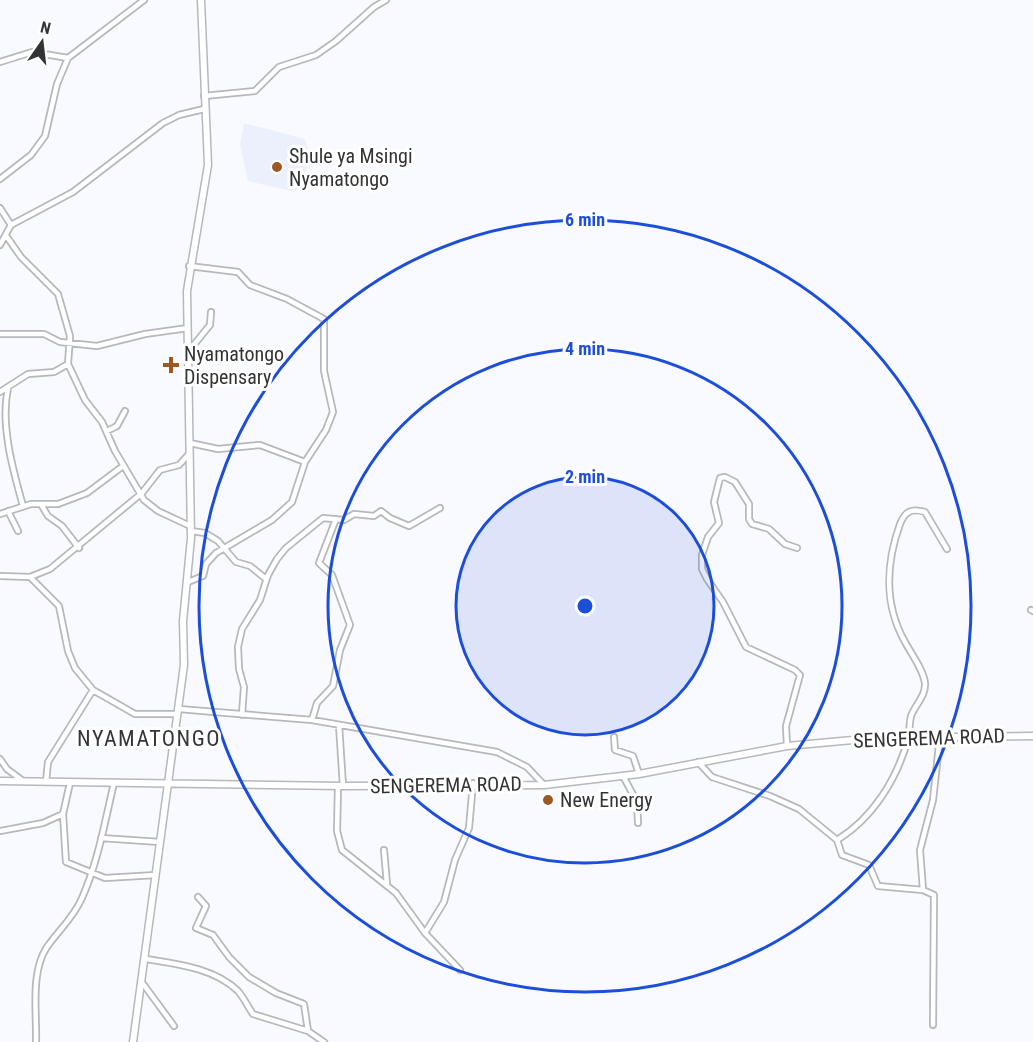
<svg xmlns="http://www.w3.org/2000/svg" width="1033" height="1042" viewBox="0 0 1033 1042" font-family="'Roboto Condensed',sans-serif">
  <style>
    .built { fill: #ebf0fc }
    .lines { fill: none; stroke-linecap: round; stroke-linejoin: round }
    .street-casing { stroke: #b6b8bd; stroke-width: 8 }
    .secondary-casing { stroke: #b6b8bd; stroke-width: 9 }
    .street { stroke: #fff; stroke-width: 4.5 }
    .secondary { stroke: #fff; stroke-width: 6 }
    .ring { fill: none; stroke: #1d4ed8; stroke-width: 3 }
    .poi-dot { fill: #9b5926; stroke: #fff; stroke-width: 2 }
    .labels { text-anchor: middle; stroke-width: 6; stroke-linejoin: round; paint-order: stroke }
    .poi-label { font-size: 20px; fill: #323335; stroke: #fff; text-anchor: start }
    .street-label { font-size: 20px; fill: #323335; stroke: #fff }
    .quarter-label { font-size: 22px; letter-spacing: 1.5px; fill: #333539; stroke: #fff }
    .centre { fill: #1d4ed8; stroke: #fff; stroke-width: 3 }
    .ring-label { font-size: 18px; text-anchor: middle; font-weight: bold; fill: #1d4ed8; stroke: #fff; stroke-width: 6; stroke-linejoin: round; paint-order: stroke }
  </style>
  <rect width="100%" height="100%" fill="#f8faff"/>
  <path class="built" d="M 244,123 L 305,139 L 311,160 L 295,192 L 248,181 L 240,145 Z"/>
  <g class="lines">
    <g class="street-casing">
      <path id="street" d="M 0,62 L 32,52 L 68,58
        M 204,96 L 255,91 L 279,67 L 316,55 L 336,41 L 374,7 L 386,0
        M 0,179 L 31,155 L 45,136 L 57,84 L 68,58 L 144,0
        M 0,208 L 11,225 L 0,245
        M 11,225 L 73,192 L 163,123 L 179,115 L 204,109
        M 7,237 L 21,257 L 58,294 L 70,336 L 68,364 L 85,400 L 102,422 L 115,451 L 144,500 L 158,511 L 190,526
        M 0,334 L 44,334 L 60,342 L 97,346 L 145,334 L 188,328
        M 188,352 L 210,325 L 211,312
        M 8,388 C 0,425 13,470 23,506
        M 0,392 L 28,374 L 54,372 L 68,364
        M 107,431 L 117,426 L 125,411
        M 190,443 L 218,449 L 260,445 L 305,462
        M 42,506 L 48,516 L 62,526 L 79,548
        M 8,511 L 18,531
        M 0,514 L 31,504 L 58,504 L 87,493 L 123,466
        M 191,531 L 205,533 L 218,541 L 236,562 L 250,566 L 266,579
        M 0,576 L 30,577 L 50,569 L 142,493 L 160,470 L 179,465 L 189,454
        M 30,577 L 59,606 L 68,651 L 75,668 L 93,690 L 135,714 L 177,714
        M 188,582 L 203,576 L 206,564 L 216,553 L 272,520 L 292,502 L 305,462 L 326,430 L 333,412 L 324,371 L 324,319 L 287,299 L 250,285 L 238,272 L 189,266
        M 1031,610 L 1033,611
        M 179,709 L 312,720 L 497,752 L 527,767 L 544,785
        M 242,715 L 244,687 L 239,669 L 238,647 L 242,629 L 260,600 L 268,575 L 277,559 L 286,548 L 323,518 L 344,520 L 354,514 L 374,516 L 381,511 L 390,518 L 409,526 L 440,508
        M 312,720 L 317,703 L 333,686 L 340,650 L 350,625 L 332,575 L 319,563 L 336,519
        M 339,725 L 343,786
        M 614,737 L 615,750 L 633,756 L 639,774
        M 787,746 L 786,726 L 800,675 L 795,670 L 746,647 L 723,602 L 707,579 L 702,569 L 702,555 L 708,537 L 719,523 L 714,502 L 720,478 L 725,477 L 735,482 L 749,504 L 749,519 L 752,524 L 769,529 L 785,544 L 797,548
        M 0,759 L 7,769 L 23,781
        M 698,762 L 712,777 L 770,796 L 799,809 L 837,840 L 842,855 L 869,865 L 878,886 L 923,890 L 934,895 L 933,1025
        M 623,776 L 637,802 L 638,823
        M 46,782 L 48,762 L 93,690
        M 70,783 L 63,814 L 66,862 L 105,878 L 156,875
        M 338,786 L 337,831 L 342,850 L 396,893 L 425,933 L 460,970
        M 0,831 L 43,823 L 63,814
        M 101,838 L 160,842
        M 837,840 C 873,818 897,779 908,739 C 910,731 909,724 911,716 C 915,705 926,696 925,683 C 923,669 912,655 905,642 C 884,605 886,563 900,524 C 905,511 912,508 925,512 L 947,549
        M 384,850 L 387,884
        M 923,890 L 920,850 L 933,800 L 940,736
        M 198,897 L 206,906 L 196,928 L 213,935 L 229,957 L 249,977 L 276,993 L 304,1004 L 308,1031
        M 425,933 L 444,902 L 455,860 L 469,828 L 473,783
        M 146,959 C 177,964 214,968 238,991 C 244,998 248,1007 253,1014 L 308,1031 L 324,1042
        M 141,981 L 174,1026
        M 36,1042 C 37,1014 30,972 47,947 C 59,930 74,917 82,898 C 98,862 105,821 114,783"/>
    </g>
    <g class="secondary-casing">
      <path id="secondary" d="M 0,781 L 343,786 L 544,785 L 639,774 L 787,746 L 875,738 L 1033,736
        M 133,1042 L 184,665 L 183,621 L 191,538 L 187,291 L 208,165 L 201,0"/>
    </g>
    <use href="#street" class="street"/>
    <use href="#secondary" class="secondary"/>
  </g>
  <circle cx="585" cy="606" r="129" fill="#1d4ed8" fill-opacity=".12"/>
  <g class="ring">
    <circle cx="585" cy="606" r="129"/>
    <circle cx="585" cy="606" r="257"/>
    <circle cx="585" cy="606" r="386"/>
  </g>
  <g class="poi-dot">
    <circle cx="277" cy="167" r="6"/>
    <path d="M168 356h6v6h6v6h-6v6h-6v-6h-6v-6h6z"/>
    <circle cx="548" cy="800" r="6"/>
  </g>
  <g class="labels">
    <g class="poi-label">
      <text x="289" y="163">Shule ya Msingi<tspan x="289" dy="23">Nyamatongo</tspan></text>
      <text x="184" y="361">Nyamatongo<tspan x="184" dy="23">Dispensary</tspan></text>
      <text x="560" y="807">New Energy</text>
    </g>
    <g class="street-label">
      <text transform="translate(929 738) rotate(-2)" y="7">SENGEREMA ROAD</text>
      <text transform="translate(446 785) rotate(-1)" y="7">SENGEREMA ROAD</text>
    </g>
    <g class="quarter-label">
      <text x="149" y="746">NYAMATONGO</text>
    </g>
  </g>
  <circle cx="585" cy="606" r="9" class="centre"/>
  <g class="ring-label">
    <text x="585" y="226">6 min</text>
    <text x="585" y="355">4 min</text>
    <text x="585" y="483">2 min</text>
  </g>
  <g transform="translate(42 42) rotate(14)" stroke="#ffffff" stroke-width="4.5" paint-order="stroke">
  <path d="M0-4.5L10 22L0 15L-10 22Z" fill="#323335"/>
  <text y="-9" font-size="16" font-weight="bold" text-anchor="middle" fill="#323335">N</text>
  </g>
</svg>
